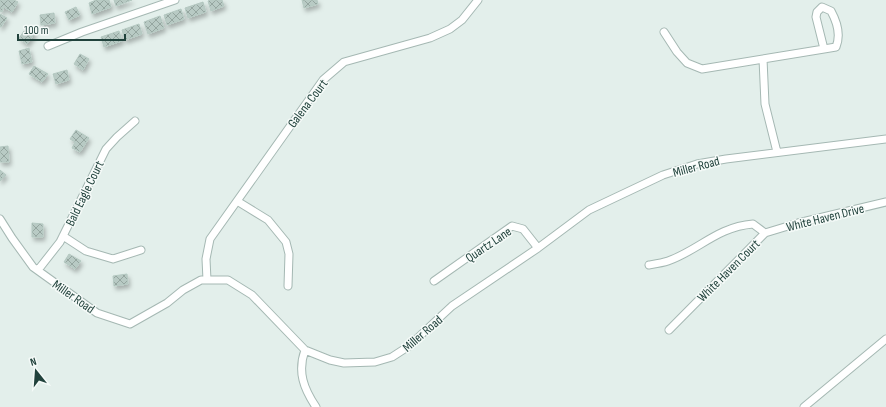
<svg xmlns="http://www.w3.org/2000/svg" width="886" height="407" viewBox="0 0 886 407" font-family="'Sofia Sans Condensed',sans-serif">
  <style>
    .building { fill: url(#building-cross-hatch); stroke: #b5c9c2; filter: url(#shadow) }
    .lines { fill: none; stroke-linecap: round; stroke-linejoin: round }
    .minor-casing { stroke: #a5b8b3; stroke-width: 9 }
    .minor { stroke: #fff; stroke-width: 7 }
    .labels { text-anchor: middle; stroke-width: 3; stroke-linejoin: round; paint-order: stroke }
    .street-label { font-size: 13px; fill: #21423c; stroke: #f5faf8 }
  </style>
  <defs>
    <pattern id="building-cross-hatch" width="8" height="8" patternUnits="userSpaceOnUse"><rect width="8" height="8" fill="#b8cac4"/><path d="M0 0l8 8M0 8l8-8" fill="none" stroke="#95a6a0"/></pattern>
    <filter id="shadow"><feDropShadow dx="2" dy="3.5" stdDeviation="2" flood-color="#0004"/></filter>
  </defs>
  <rect width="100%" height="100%" fill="#e3efeb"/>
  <path class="building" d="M 0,0 L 14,0 L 18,2 L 12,12 L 4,7 L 2,12 L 0,11 Z
    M 96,0 L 109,0 L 111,7 L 92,14 L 89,3 Z
    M 114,0 L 132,0 L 116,6 Z
    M 210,0 L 222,0 L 224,6 L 211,11 L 208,1 Z
    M 302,0 L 317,0 L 318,4 L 304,8 Z
    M 203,2 L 206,12 L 188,18 L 185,8 Z
    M 76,7 L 80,15 L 69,20 L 65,12 Z
    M 181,9 L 184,19 L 167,25 L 164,15 Z
    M 54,13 L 55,23 L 41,25 L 40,15 Z
    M 0,14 L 7,18 L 1,27 L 0,27 Z
    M 160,16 L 164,28 L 148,34 L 144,22 Z
    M 139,24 L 142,34 L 125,40 L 122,30 Z
    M 27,27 L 35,33 L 27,44 L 19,38 Z
    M 119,31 L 122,41 L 104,47 L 101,37 Z
    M 29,48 L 32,62 L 22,64 L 19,51 Z
    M 80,54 L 89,59 L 83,70 L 74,64 Z
    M 34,66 L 48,74 L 42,82 L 29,74 Z
    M 67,70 L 69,80 L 56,84 L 53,74 Z
    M 76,130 L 89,138 L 80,152 L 72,148 L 75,142 L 70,139 Z
    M 8,146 L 9,162 L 0,162 L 0,147 Z
    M 0,170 L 6,175 L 0,181 Z
    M 32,223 L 43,224 L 43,237 L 32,237 Z
    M 69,254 L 81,261 L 75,269 L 64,262 Z
    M 127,274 L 128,284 L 114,286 L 113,276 Z"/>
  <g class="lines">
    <g class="minor-casing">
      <path id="minor" d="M 664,32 L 677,52 L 687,63 L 702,69 L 824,49 L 836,47 C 841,35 837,22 831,11 L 822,7 L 817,12 L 816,17 L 824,49
        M 48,46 L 82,32 L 175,0
        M 763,59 L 765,104 L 777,152
        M 237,201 L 268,220 L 286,242 L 289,254 L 288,286
        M 0,219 L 12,238 L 33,267 L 97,313 L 130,324 L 167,303 L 183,290 L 201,280 L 228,280 L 252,295 L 305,350 L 330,360 L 344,363 L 375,362 L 392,357 L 409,346 L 452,306 L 538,248 L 589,210 L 663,175 L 697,164 L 726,159 L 886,139
        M 63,236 L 86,251 L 113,259 L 141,250
        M 649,265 C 655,264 662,263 668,261 C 699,250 717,227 753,224 L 765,233
        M 38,270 L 60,242 L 106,149 L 117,137 L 135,121
        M 207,280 L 206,259 L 210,239 L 323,80 L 344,62 L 430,38 L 450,29 L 462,20 L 478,0
        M 434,281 L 512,226 L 523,229 L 538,248
        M 669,330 L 765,233 L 798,223 L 886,202
        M 305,350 C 297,372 304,389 316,407
        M 804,407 L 886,339"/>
    </g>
    <use href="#minor" class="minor"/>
  </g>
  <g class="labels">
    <g class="street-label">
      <text transform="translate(307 103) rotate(-53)" y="5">Galena Court</text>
      <text transform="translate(696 166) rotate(-15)" y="5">Miller Road</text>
      <text transform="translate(84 193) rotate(-64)" y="5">Bald Eagle Court</text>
      <text transform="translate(825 217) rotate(-14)" y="5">White Haven Drive</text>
      <text transform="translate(488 244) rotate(-34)" y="5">Quartz Lane</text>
      <text transform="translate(728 270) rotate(-45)" y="5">White Haven Court</text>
      <text transform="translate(74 296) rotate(35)" y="5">Miller Road</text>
      <text transform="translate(422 333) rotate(-41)" y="5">Miller Road</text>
    </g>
  </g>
  <g transform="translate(36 371) rotate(343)" stroke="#f5faf8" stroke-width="3" paint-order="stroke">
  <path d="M0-3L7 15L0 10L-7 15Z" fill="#21423c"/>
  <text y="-6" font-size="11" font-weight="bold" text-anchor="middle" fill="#21423c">N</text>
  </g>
  <path d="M18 34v6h107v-6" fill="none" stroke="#21423c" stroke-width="2"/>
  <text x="24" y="34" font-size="12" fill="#21423c" stroke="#f5faf8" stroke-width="3" paint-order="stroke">100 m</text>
</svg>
